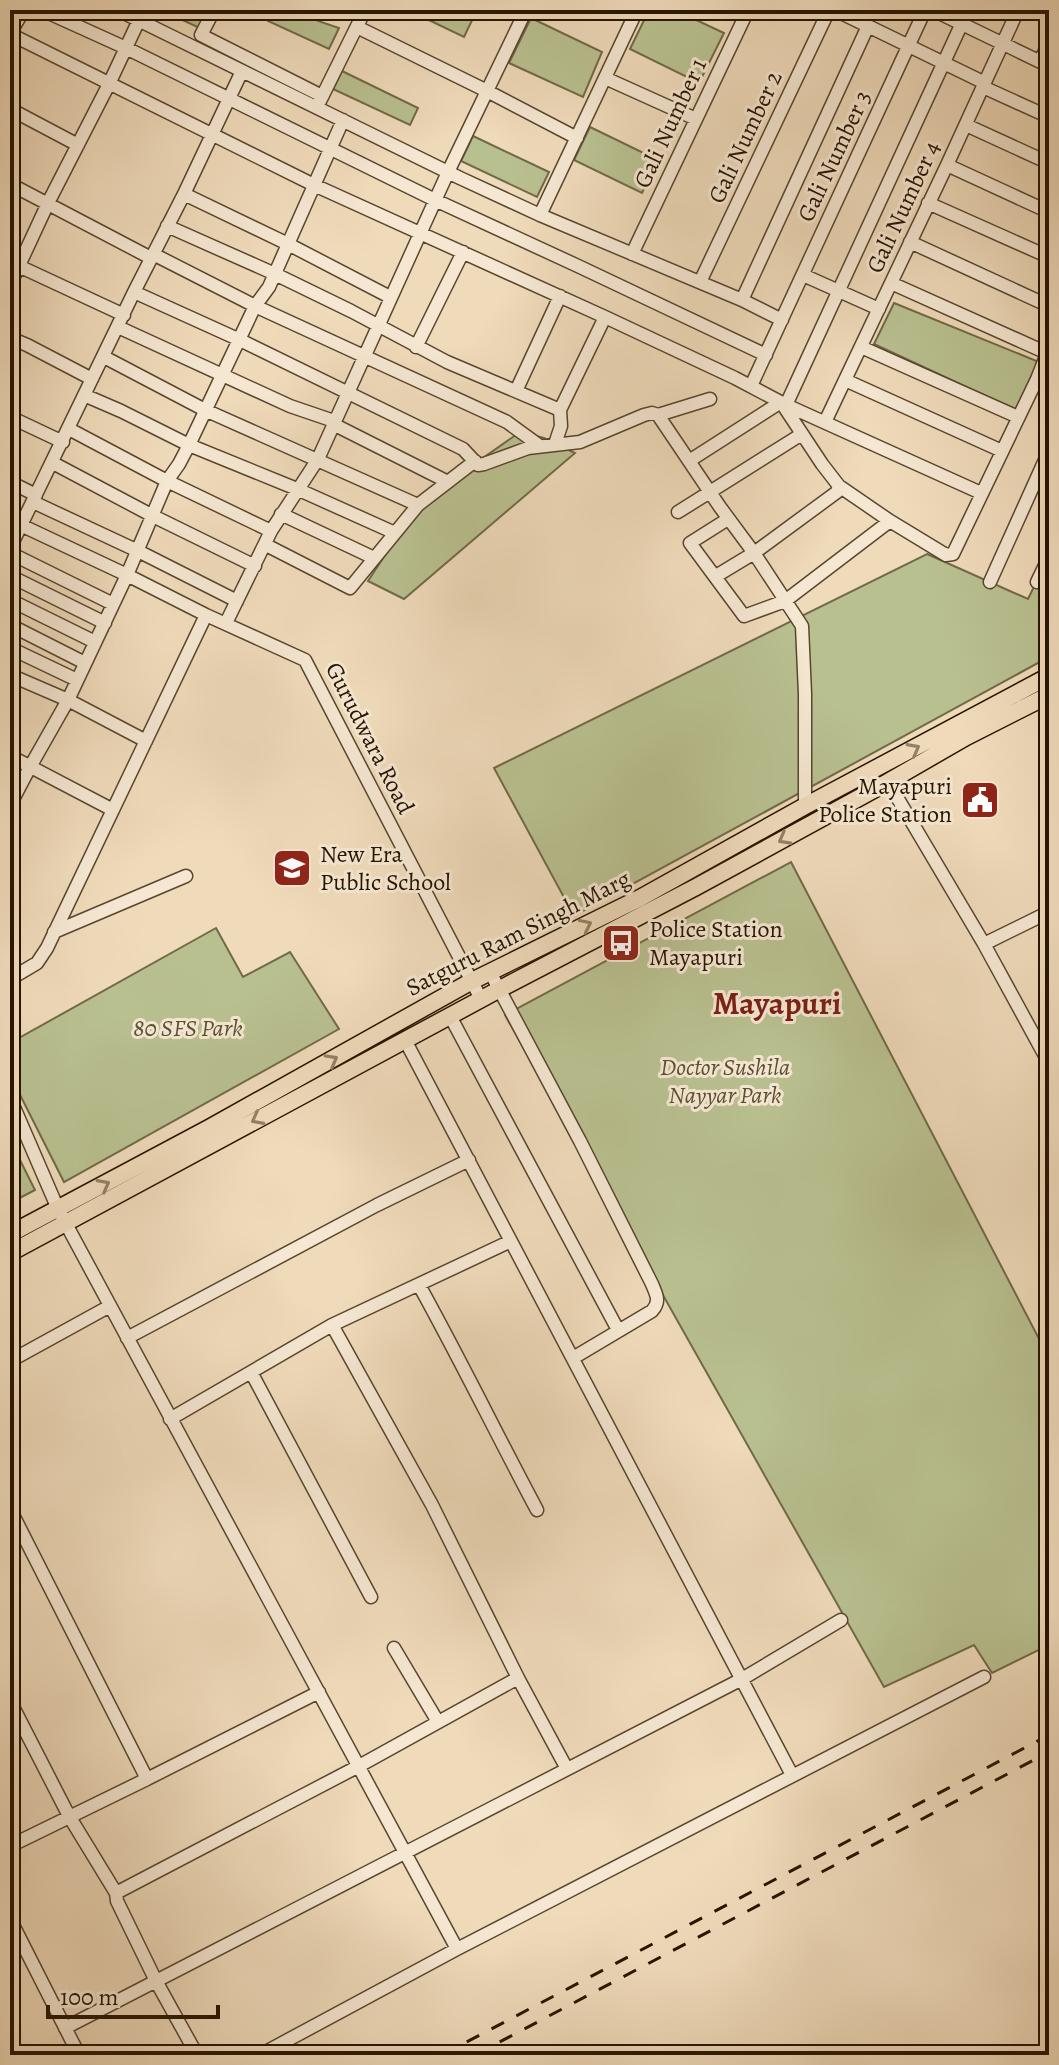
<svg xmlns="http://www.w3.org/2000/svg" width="1059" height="2065" viewBox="0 0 1059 2065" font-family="Alegreya,serif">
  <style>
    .green { fill: #b9c090; stroke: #706a48; stroke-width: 2 }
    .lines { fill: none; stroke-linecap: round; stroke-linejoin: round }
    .minor-casing { stroke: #58462e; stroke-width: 15 }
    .major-casing { stroke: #261400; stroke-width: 19 }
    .minor { stroke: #f5e7d2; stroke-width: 12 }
    .major { stroke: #efdaba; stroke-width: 16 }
    .rail { stroke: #261400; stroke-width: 3; stroke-dasharray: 14 14; stroke-linecap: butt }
    .oneway { stroke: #958166 }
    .labels { text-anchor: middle; stroke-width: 6; stroke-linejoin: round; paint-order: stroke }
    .street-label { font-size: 24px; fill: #261400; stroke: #f5e7d2 }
    .poi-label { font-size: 24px; fill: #261400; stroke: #f5e7d2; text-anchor: start }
    .park-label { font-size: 24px; font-style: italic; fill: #595032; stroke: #f5e7d2 }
    .district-label { font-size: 32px; font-weight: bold; fill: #7a1f14; stroke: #f5e7d2 }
  </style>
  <rect width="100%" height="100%" fill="#efdaba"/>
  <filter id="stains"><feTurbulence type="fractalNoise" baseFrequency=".0025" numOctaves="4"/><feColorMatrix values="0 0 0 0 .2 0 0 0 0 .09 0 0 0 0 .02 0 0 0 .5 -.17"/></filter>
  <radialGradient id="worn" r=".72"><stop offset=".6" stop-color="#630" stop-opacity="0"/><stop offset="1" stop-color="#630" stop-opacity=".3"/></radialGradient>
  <path class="green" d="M 161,10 L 216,10 L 206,31 Z
    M 272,10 L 323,10 L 318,21 L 339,28 L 329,49 L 268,21 Z
    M 408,10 L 477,10 L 464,37 Z
    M 649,10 L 675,10 L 724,33 L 699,83 L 630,49 Z
    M 531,18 L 602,52 L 583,97 L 509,63 Z
    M 342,71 L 418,108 L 410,125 L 333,89 Z
    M 590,127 L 658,160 L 642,193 L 574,160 Z
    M 473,136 L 549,172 L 537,197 L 461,161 Z
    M 894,303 L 1039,362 L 1016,410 L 874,344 Z
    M 520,432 L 544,438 L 575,453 L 404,599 L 368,581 L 420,502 Z
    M 927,554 L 1028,599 L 1049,556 L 1049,657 L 574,916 L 494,768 Z
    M 791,862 L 1049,1358 L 1049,1645 L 992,1673 L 974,1645 L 884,1687 L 505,1015 Z
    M 216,928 L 243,977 L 290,952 L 339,1029 L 64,1182 L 10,1075 L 10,1043 Z
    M 10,1140 L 35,1190 L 10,1203 Z"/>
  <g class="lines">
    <g class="minor-casing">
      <path id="minor" d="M 42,10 L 126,48 L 435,200 L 578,266 L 766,355
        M 118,10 L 460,178 L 540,215 L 742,300 L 782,320
        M 214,10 L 201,35 L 322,96
        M 835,10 L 985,83
        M 933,10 L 1049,66
        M 357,27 L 487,91 L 577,138
        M 10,33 L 24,10
        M 10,34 L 314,185 L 605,317 L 735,378 L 786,405 L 981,493
        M 1040,61 L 1049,43
        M 605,78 L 696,119
        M 983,87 L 1049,117
        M 320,101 L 365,10
        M 10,109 L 78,145
        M 966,125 L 1049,163
        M 947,165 L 1049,212
        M 10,184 L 151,258
        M 184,194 L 288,244 L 390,297
        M 928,203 L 1049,257
        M 540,215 L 637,10
        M 167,226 L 275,274 L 351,311 L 447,362 L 560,410 L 605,317
        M 910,242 L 1049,306
        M 153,254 L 255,306 L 507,422 L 540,446
        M 632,254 L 748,10
        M 10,262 L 124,315
        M 803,275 L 879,309
        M 700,282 L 829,10
        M 891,283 L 1047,353
        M 10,285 L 48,203 L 109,84 L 139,20
        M 134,292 L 240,340 L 463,449 L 478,465 L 484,464 L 528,448 L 580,442 L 644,415 L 652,413 L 658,415 L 720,507 L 754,553 L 716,576
        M 742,300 L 868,26
        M 118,327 L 290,406 L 334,421
        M 10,338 L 27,345 L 92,379
        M 416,347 L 463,252
        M 861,347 L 1018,417
        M 104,357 L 205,410 L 418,505
        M 845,380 L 1002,451
        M 751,386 L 925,10
        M 516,391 L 560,296
        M 84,395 L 121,411 L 189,445 L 297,489 L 395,533
        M 786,405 L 968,10
        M 658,415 L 710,399
        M 10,417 L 63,442
        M 825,422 L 947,165 L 1018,10
        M 333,424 L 448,482
        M 69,429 L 167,481 L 271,531
        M 555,444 L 561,426 L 560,410
        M 689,461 L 781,402 L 822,464 L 839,486 L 837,492 L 754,553 L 802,626 L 805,694 L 805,806
        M 53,463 L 153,516 L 255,566
        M 10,482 L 36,495
        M 839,486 L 890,521
        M 33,502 L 138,551 L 237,601
        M 678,512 L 802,434
        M 281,514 L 374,558
        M 728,519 L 690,543 L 744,616 L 785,601 L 890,521 L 946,555 L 953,554 L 1037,379 L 1049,349
        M 10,520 L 127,575 L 206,615 L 305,660 L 481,999
        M 266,545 L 350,588 L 418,505 L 475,461
        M 10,548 L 134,292 L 184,194 L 242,71
        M 10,553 L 113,604
        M 10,576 L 105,623
        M 990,582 L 1049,451
        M 1037,582 L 1049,557
        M 10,600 L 95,642
        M 226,623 L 271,531 L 318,459 L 448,172 L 526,10
        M 10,625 L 85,663
        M 10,648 L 77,680
        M 10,675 L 68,700 L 146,741
        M 10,756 L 113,810
        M 888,782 L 984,944 L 1049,912
        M 10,805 L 30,767 L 68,700 L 127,575 L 167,481 L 179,464 L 189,445 L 255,306 L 269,287 L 343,120
        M 54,932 L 186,876
        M 984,944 L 1049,1063
        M 490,972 L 580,1141 L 652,1284 C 656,1294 661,1301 652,1311 L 573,1358
        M 10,979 L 37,963 L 47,948 L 206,615
        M 450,1016 L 618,1330
        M 405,1040 L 792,1775
        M 10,1098 L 58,1209 L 457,1949
        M 419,1285 C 460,1359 497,1435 537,1510
        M 1047,1317 L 1049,1316
        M 332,1325 L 511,1241
        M 127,1338 L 377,1205 L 469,1160
        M 10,1361 L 110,1306
        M 251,1372 L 371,1597
        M 10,1509 L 147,1779 L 10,1846
        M 394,1648 L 438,1722
        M 518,1678 L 567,1769
        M 10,1701 L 69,1816 L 116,1893 L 117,1901 L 156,1981 L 197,2055
        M 147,1779 L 319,1692
        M 116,1893 L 359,1766 L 518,1678 L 432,1505 L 332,1325 L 170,1419
        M 10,1919 L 79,2055
        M 65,2028 L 742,1679 L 841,1620
        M 260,2055 L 457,1949 L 984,1677"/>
    </g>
    <g class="major-casing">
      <path id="major" d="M 10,1234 L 209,1128 L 472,981 L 640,898 L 805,806 L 1049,676
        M 10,1253 L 500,989 L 696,887 L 888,782 L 966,737 L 1049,695"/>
    </g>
    <use href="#minor" class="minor"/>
    <use href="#major" class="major"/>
    <path class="rail" d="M 442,2055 L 1049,1735
      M 475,2055 L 1049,1752"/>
  </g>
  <defs><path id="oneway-chevron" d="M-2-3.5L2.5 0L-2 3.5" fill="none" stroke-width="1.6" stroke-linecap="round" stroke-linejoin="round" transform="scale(2)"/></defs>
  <g class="oneway">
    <use href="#oneway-chevron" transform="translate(914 749) rotate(-28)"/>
    <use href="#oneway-chevron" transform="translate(784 839) rotate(151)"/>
    <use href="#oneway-chevron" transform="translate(586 925) rotate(-26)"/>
    <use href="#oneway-chevron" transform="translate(332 1060) rotate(-29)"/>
    <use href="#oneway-chevron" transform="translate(257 1119) rotate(152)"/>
    <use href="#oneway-chevron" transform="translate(104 1185) rotate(-28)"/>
  </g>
  <defs>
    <g id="civic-square" transform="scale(2)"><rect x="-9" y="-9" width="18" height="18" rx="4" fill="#8f2418" stroke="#f5e7d2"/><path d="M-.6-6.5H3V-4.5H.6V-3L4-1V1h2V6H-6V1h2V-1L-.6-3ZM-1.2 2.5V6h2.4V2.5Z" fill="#fff"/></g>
    <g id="school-square" transform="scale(2)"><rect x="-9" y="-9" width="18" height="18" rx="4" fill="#8f2418" stroke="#f5e7d2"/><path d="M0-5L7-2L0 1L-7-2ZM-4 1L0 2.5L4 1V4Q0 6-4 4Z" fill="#fff"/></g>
    <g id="bus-square" transform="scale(2)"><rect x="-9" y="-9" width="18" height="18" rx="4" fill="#8f2418" stroke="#f5e7d2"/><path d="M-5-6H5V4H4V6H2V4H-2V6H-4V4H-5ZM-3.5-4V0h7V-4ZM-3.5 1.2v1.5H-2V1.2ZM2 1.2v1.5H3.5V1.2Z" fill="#fff"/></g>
  </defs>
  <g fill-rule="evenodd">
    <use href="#civic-square" x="980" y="800"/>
    <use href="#school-square" x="292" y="868"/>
    <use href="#bus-square" x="621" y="943"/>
  </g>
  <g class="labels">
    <g class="street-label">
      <text transform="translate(670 123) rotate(-65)" y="8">Gali Number 1</text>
      <text transform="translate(745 137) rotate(-65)" y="8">Gali Number 2</text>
      <text transform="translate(834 156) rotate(-65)" y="8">Gali Number 3</text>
      <text transform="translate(903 207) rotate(-65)" y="8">Gali Number 4</text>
      <text transform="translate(370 738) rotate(63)" y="8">Gurudwara Road</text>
      <text transform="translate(518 933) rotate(-27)" y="8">Satguru Ram Singh Marg</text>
    </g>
    <g class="poi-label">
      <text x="952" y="794" text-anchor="end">Mayapuri<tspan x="952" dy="28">Police Station</tspan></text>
      <text x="320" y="862">New Era<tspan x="320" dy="28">Public School</tspan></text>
      <text x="649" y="937">Police Station<tspan x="649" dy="28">Mayapuri</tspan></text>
    </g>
    <g class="park-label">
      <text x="188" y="1036">80 SFS Park</text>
      <text x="725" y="1075">Doctor Sushila<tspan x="725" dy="28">Nayyar Park</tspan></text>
    </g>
    <g class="district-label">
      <text x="777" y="1014">Mayapuri</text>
    </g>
  </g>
  <rect width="1059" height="2065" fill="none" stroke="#efdaba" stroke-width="40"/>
  <rect x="12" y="12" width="1035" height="2041" fill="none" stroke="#261400" stroke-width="4"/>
  <rect x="20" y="20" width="1019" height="2025" fill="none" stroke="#261400" stroke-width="2"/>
  <path d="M48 2005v12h170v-12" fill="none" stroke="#261400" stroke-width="4"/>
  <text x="60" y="2005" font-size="24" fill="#261400" stroke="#f5e7d2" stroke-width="6" paint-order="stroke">100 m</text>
  <rect width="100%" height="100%" filter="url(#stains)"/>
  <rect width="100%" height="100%" fill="url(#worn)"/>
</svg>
